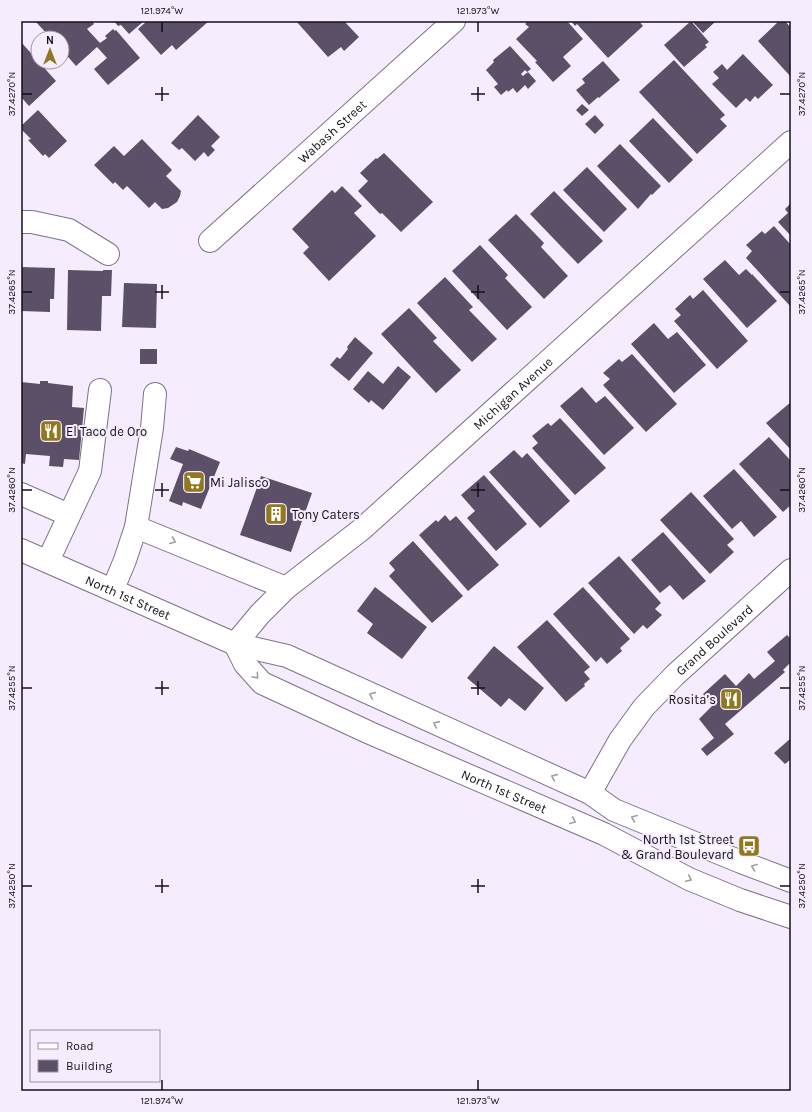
<svg xmlns="http://www.w3.org/2000/svg" width="812" height="1112" viewBox="0 0 812 1112" font-family="Karla,sans-serif">
  <style>
    .building { fill: #5c4f68 }
    .lines { fill: none; stroke-linecap: round; stroke-linejoin: round }
    .minor-casing { stroke: #7e708a; stroke-width: 24 }
    .major-casing { stroke: #7e708a; stroke-width: 24 }
    .minor { stroke: #fff; stroke-width: 22 }
    .major { stroke: #fff; stroke-width: 22 }
    .oneway { stroke: #a19fa3 }
    .ticks { fill: none; stroke: #140f18; stroke-width: 1.5 }
    .labels { text-anchor: middle; stroke-width: 4; stroke-linejoin: round; paint-order: stroke }
    .street-label { font-size: 13px; fill: #140f18; stroke: #f5ecfe }
    .poi-label { font-size: 13px; fill: #140f18; stroke: #f5ecfe; text-anchor: start }
    .neatline { fill: none; stroke: #140f18; stroke-width: 1.5 }
    .ticks-label { font-size: 10px; text-anchor: middle; fill: #140f18 }
  </style>
  <rect width="100%" height="100%" fill="#f5ecfe"/>
  <path class="building" d="M 35,21 L 92,21 L 94,24 L 87,29 L 100,43 L 107,38 L 105,36 L 113,29 L 115,31 L 116,30 L 140,58 L 108,85 L 94,69 L 107,58 L 97,47 L 76,66 L 62,50 L 62,38 L 51,38 Z
    M 114,21 L 144,21 L 129,34 L 121,25 L 118,26 Z
    M 147,21 L 209,21 L 176,50 L 172,45 L 161,55 L 138,29 Z
    M 296,21 L 344,21 L 359,37 L 344,51 L 341,47 L 328,57 Z
    M 528,21 L 567,21 L 583,39 L 563,57 L 571,66 L 553,82 L 535,62 L 537,61 L 516,39 L 529,27 L 525,24 Z
    M 571,21 L 639,21 L 643,26 L 608,58 L 577,24 L 575,26 Z
    M 691,21 L 709,42 L 705,45 L 707,47 L 684,67 L 664,45 Z
    M 692,21 L 714,21 L 715,22 L 703,33 Z
    M 779,21 L 785,21 L 791,28 L 791,77 L 758,41 Z
    M 21,42 L 56,81 L 29,106 L 21,97 Z
    M 510,46 L 531,69 L 527,72 L 525,70 L 521,74 L 523,76 L 528,72 L 536,81 L 528,89 L 525,85 L 517,93 L 513,88 L 508,92 L 507,90 L 501,95 L 494,87 L 498,84 L 486,70 L 494,62 L 493,60 Z
    M 743,54 L 773,85 L 758,99 L 755,96 L 750,102 L 746,98 L 736,108 L 712,84 L 719,78 L 713,72 L 722,64 L 727,70 Z
    M 674,60 L 725,115 L 720,119 L 727,126 L 697,154 L 639,92 Z
    M 603,61 L 620,80 L 599,98 L 598,97 L 589,105 L 576,90 L 585,83 L 582,79 Z
    M 582,104 L 589,110 L 582,116 L 576,110 Z
    M 38,110 L 67,141 L 49,158 L 45,154 L 43,156 L 28,140 L 31,139 L 21,129 L 21,126 Z
    M 198,115 L 220,137 L 211,146 L 215,150 L 208,157 L 204,152 L 195,161 L 182,148 L 179,150 L 171,143 Z
    M 595,115 L 604,125 L 595,134 L 585,124 Z
    M 653,118 L 693,160 L 669,183 L 629,141 Z
    M 142,139 L 172,170 L 166,176 L 181,191 L 180,196 L 177,202 L 168,208 L 162,209 L 155,202 L 149,208 L 127,186 L 123,190 L 115,182 L 113,184 L 94,165 L 114,146 L 124,156 Z
    M 620,144 L 661,186 L 652,195 L 651,194 L 638,209 L 597,166 Z
    M 384,153 L 433,202 L 401,232 L 382,213 L 380,214 L 358,191 L 368,181 L 360,173 L 376,158 L 377,159 Z
    M 587,167 L 627,209 L 604,232 L 563,190 Z
    M 342,186 L 362,206 L 354,213 L 376,236 L 329,281 L 303,253 L 309,247 L 292,229 L 332,190 L 335,193 Z
    M 554,191 L 603,241 L 578,264 L 530,214 Z
    M 791,203 L 791,236 L 778,222 L 788,213 L 785,209 Z
    M 516,214 L 544,243 L 541,247 L 568,276 L 544,299 L 488,240 Z
    M 774,226 L 791,245 L 791,307 L 746,258 L 752,251 L 746,245 L 762,231 L 765,234 Z
    M 480,245 L 508,275 L 505,278 L 532,307 L 507,330 L 452,271 Z
    M 725,260 L 739,275 L 746,269 L 752,275 L 752,274 L 777,301 L 747,328 L 703,279 Z
    M 21,267 L 55,268 L 54,299 L 50,299 L 50,312 L 21,311 Z
    M 68,270 L 103,271 L 103,270 L 112,270 L 111,296 L 102,296 L 101,331 L 67,330 Z
    M 445,277 L 473,307 L 469,310 L 497,339 L 472,362 L 417,303 Z
    M 124,283 L 157,284 L 156,328 L 122,327 Z
    M 703,290 L 748,341 L 717,369 L 674,321 L 681,315 L 675,309 L 690,295 L 693,299 Z
    M 409,308 L 437,338 L 433,341 L 461,370 L 436,393 L 381,334 Z
    M 654,323 L 668,339 L 677,332 L 706,365 L 674,393 L 631,344 Z
    M 355,337 L 373,353 L 349,381 L 330,365 L 337,357 L 340,359 L 348,349 L 347,347 Z
    M 140,349 L 157,349 L 157,364 L 140,364 Z
    M 632,354 L 677,404 L 646,432 L 603,385 L 610,379 L 603,373 L 619,359 L 622,362 Z
    M 398,366 L 411,377 L 383,410 L 371,400 L 369,403 L 353,389 L 368,371 L 383,384 Z
    M 40,381 L 48,381 L 48,383 L 73,386 L 72,407 L 84,408 L 79,460 L 64,459 L 63,467 L 49,466 L 50,456 L 26,454 L 25,464 L 21,463 L 21,382 L 40,384 Z
    M 582,387 L 596,403 L 605,396 L 634,428 L 604,455 L 560,406 Z
    M 791,402 L 791,450 L 766,423 Z
    M 560,418 L 606,468 L 575,495 L 532,448 L 538,443 L 532,436 L 548,423 L 551,426 Z
    M 769,437 L 791,461 L 791,505 L 783,512 L 739,464 Z
    M 176,447 L 188,451 L 189,449 L 220,462 L 201,509 L 183,502 L 182,506 L 169,501 L 183,464 L 170,459 Z
    M 514,450 L 522,458 L 527,453 L 570,501 L 540,528 L 489,472 Z
    M 734,469 L 777,517 L 754,537 L 741,521 L 732,529 L 703,496 Z
    M 484,475 L 527,524 L 496,551 L 467,518 L 475,511 L 461,495 Z
    M 261,476 L 312,493 L 291,552 L 240,535 Z
    M 691,492 L 734,539 L 727,545 L 734,552 L 710,574 L 660,520 Z
    M 445,515 L 450,521 L 456,516 L 499,565 L 468,591 L 419,535 L 436,520 L 438,522 Z
    M 663,532 L 706,581 L 683,600 L 670,585 L 660,593 L 631,560 Z
    M 413,541 L 463,596 L 432,623 L 389,576 L 395,570 L 389,563 Z
    M 619,556 L 661,603 L 655,609 L 662,615 L 647,629 L 643,625 L 634,634 L 588,583 Z
    M 375,587 L 427,627 L 402,659 L 367,633 L 373,624 L 357,611 Z
    M 583,587 L 630,639 L 620,648 L 622,651 L 607,664 L 601,657 L 596,662 L 553,614 Z
    M 547,620 L 590,667 L 584,672 L 590,679 L 584,684 L 585,686 L 566,702 L 517,647 Z
    M 787,635 L 791,639 L 791,662 L 783,670 L 785,672 L 725,724 L 734,734 L 707,756 L 701,749 L 714,738 L 699,719 L 713,705 L 703,694 L 725,674 L 736,686 L 749,673 L 754,679 L 775,661 L 767,652 Z
    M 494,646 L 544,688 L 525,711 L 509,698 L 501,707 L 467,678 Z
    M 791,738 L 791,759 L 785,764 L 774,753 Z"/>
  <g class="lines">
    <g class="minor-casing">
      <g id="minor">
        <path d="M 21,222 L 32,222 L 69,230 L 108,254"/>
        <path id="s1" d="M 210,241 L 454,21"/>
        <path d="M 21,494 L 69,515"/>
        <path d="M 136,527 L 286,588"/>
        <path d="M 48,561 L 90,471 L 100,390"/>
        <path d="M 113,589 L 125,560 L 136,527 L 152,428 L 155,394"/>
        <path id="s2" d="M 235,644 L 260,614 L 286,588 L 362,529 L 791,142"/>
        <path id="s3" d="M 590,793 L 620,740 L 644,707 L 675,675 L 791,570"/>
      </g>
    </g>
    <g class="major-casing">
      <g id="major">
        <path id="s4" d="M 21,550 L 235,644 L 287,656 L 590,793 L 614,810 L 741,862 L 791,881"/>
        <path id="s5" d="M 235,644 L 245,664 L 262,683 L 370,733 L 604,834 L 689,879 L 740,900 L 791,917"/>
      </g>
    </g>
    <use href="#minor" class="minor"/>
    <use href="#major" class="major"/>
  </g>
  <defs><path id="oneway-chevron" d="M-2-3.5L2.5 0L-2 3.5" fill="none" stroke-width="1.6" stroke-linecap="round" stroke-linejoin="round"/></defs>
  <g class="oneway">
    <use href="#oneway-chevron" transform="translate(173 541) rotate(22)"/>
    <use href="#oneway-chevron" transform="translate(256 676) rotate(49)"/>
    <use href="#oneway-chevron" transform="translate(372 695) rotate(-156)"/>
    <use href="#oneway-chevron" transform="translate(436 724) rotate(-156)"/>
    <use href="#oneway-chevron" transform="translate(554 777) rotate(-156)"/>
    <use href="#oneway-chevron" transform="translate(634 818) rotate(-157)"/>
    <use href="#oneway-chevron" transform="translate(573 821) rotate(23)"/>
    <use href="#oneway-chevron" transform="translate(754 867) rotate(-159)"/>
    <use href="#oneway-chevron" transform="translate(689 879) rotate(25)"/>
  </g>
  <path class="ticks" d="M 162,22 L 162,32M 478,22 L 478,32M 162,87 L 162,101M 478,87 L 478,101M 22,94 L 32,94M 155,94 L 169,94M 471,94 L 485,94M 780,94 L 790,94M 162,285 L 162,299M 478,285 L 478,299M 22,292 L 32,292M 155,292 L 169,292M 471,292 L 485,292M 780,292 L 790,292M 162,483 L 162,497M 478,483 L 478,497M 22,490 L 32,490M 155,490 L 169,490M 471,490 L 485,490M 780,490 L 790,490M 162,681 L 162,695M 478,681 L 478,695M 22,688 L 32,688M 155,688 L 169,688M 471,688 L 485,688M 780,688 L 790,688M 162,879 L 162,893M 478,879 L 478,893M 22,886 L 32,886M 155,886 L 169,886M 471,886 L 485,886M 780,886 L 790,886M 162,1080 L 162,1090M 478,1080 L 478,1090"/>
  <defs>
    <g id="restaurant-square" transform="scale(1.15)"><rect x="-9" y="-9" width="18" height="18" rx="4" fill="#91781e" stroke="#f5ecfe"/><path d="M-5-6h1v4h1v-4h1v4h1v-4h1v5L-1.5 .5V6h-2V.5L-5-1ZM5-6V6H3V1.5H1.5Q1.5-4 5-6Z" fill="#fff"/></g>
    <g id="supermarket-square" transform="scale(1.15)"><rect x="-9" y="-9" width="18" height="18" rx="4" fill="#91781e" stroke="#f5ecfe"/><path d="M-6-5.5h2.5l.6 2H6L4.5 2H-2.5L-4.4-4H-6ZM-1.5 3.2a1.3 1.3 0 1 0 .1 0ZM3 3.2a1.3 1.3 0 1 0 .1 0Z" fill="#fff"/></g>
    <g id="building-square" transform="scale(1.15)"><rect x="-9" y="-9" width="18" height="18" rx="4" fill="#91781e" stroke="#f5ecfe"/><path d="M-4-6H4V6H1V3H-1V6H-4ZM-2.5-4.3h1.7v1.8h-1.7ZM.8-4.3h1.7v1.8H.8ZM-2.5-1h1.7V.8h-1.7ZM.8-1h1.7V.8H.8Z" fill="#fff"/></g>
    <g id="bus-square" transform="scale(1.15)"><rect x="-9" y="-9" width="18" height="18" rx="4" fill="#91781e" stroke="#f5ecfe"/><path d="M-5-6H5V4H4V6H2V4H-2V6H-4V4H-5ZM-3.5-4V0h7V-4ZM-3.5 1.2v1.5H-2V1.2ZM2 1.2v1.5H3.5V1.2Z" fill="#fff"/></g>
  </defs>
  <g fill-rule="evenodd">
    <use href="#restaurant-square" x="51" y="431"/>
    <use href="#supermarket-square" x="194" y="482"/>
    <use href="#building-square" x="276" y="514"/>
    <use href="#restaurant-square" x="731" y="699"/>
    <use href="#bus-square" x="749" y="846"/>
  </g>
  <g class="labels">
    <g class="street-label">
      <text dy="5" stroke="none"><textPath href="#s1" startOffset="164">Wabash Street</textPath></text>
      <text dy="5" stroke="none"><textPath href="#s2" startOffset="375">Michigan Avenue</textPath></text>
      <text dy="5" stroke="none"><textPath href="#s4" startOffset="117">North 1st Street</textPath></text>
      <text dy="5" stroke="none"><textPath href="#s3" startOffset="199">Grand Boulevard</textPath></text>
      <text dy="5" stroke="none"><textPath href="#s5" startOffset="313">North 1st Street</textPath></text>
    </g>
    <g class="poi-label">
      <text x="66" y="436">El Taco de Oro</text>
      <text x="210" y="487">Mi Jalisco</text>
      <text x="292" y="519">Tony Caters</text>
      <text x="716" y="704" text-anchor="end">Rosita’s</text>
      <text x="734" y="844" text-anchor="end">North 1st Street<tspan x="734" dy="15">&amp; Grand Boulevard</tspan></text>
    </g>
  </g>
  <rect width="812" height="1112" fill="none" stroke="#f5ecfe" stroke-width="44"/>
  <rect x="30" y="1030" width="130" height="52" fill="#f5ecfe" stroke="#9b94a2"/>
  <rect x="38" y="1043" width="20" height="6" fill="#ffffff" stroke="#9b94a2"/>
  <text x="66" y="1050" font-size="12" fill="#140f18">Road</text>
  <rect x="38" y="1060" width="20" height="12" fill="#5c4f68" stroke="#9b94a2"/>
  <text x="66" y="1070" font-size="12" fill="#140f18">Building</text>
  <g transform="translate(50 50)"><circle r="19" fill="#f5ecfe" stroke="#9b94a2"/>
  <path d="M0-3L7 15L0 10L-7 15Z" fill="#91781e"/>
  <text y="-6" font-size="11" font-weight="bold" text-anchor="middle" fill="#140f18">N</text>
  </g>
  <rect x="22" y="22" width="768" height="1068" class="neatline"/>
  <g class="ticks-label">
    <text x="162" y="14">121.974°W</text>
    <text x="478" y="14">121.973°W</text>
    <text transform="translate(11 94) rotate(-90)" y="4">37.4270°N</text>
    <text transform="translate(801 94) rotate(-90)" y="4">37.4270°N</text>
    <text transform="translate(11 292) rotate(-90)" y="4">37.4265°N</text>
    <text transform="translate(801 292) rotate(-90)" y="4">37.4265°N</text>
    <text transform="translate(11 490) rotate(-90)" y="4">37.4260°N</text>
    <text transform="translate(801 490) rotate(-90)" y="4">37.4260°N</text>
    <text transform="translate(11 688) rotate(-90)" y="4">37.4255°N</text>
    <text transform="translate(801 688) rotate(-90)" y="4">37.4255°N</text>
    <text transform="translate(11 886) rotate(-90)" y="4">37.4250°N</text>
    <text transform="translate(801 886) rotate(-90)" y="4">37.4250°N</text>
    <text x="162" y="1104">121.974°W</text>
    <text x="478" y="1104">121.973°W</text>
  </g>
</svg>
